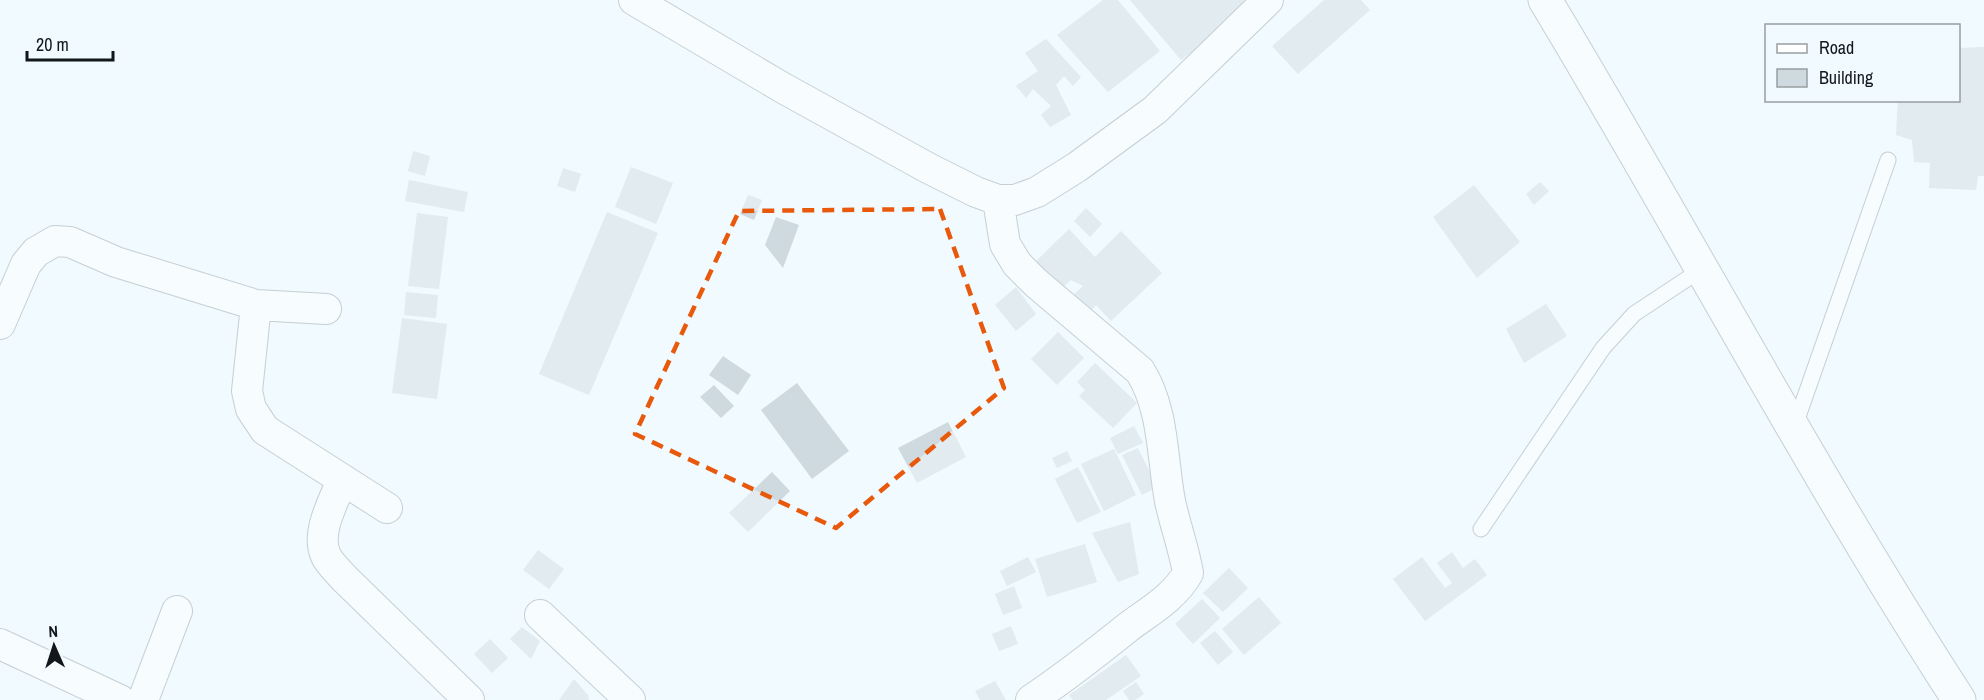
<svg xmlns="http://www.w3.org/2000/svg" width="1984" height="700" viewBox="0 0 1984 700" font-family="'Archivo Narrow',sans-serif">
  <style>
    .building { fill: #cedadf }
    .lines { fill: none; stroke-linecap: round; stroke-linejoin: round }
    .service-casing { stroke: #929da2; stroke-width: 17 }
    .minor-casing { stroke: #929da2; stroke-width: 32 }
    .trunk-casing { stroke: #929da2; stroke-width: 35 }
    .service { stroke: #fff; stroke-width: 15 }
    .minor { stroke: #fff; stroke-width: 30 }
    .trunk { stroke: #fff; stroke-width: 33 }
    .marked { fill: none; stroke: #e8590c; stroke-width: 4.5; stroke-dasharray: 12 8; stroke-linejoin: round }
  </style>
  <rect width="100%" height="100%" fill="#f1fafe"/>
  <path class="building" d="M 1103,0 L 1118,0 L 1160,51 L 1108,92 L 1057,35 Z
    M 1130,0 L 1255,0 L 1258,4 L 1181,60 Z
    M 1324,0 L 1361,0 L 1370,10 L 1298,74 L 1272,46 Z
    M 1046,39 L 1081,77 L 1073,86 L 1064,76 L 1056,85 L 1071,115 L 1050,127 L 1041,115 L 1051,106 L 1033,89 L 1026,98 L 1016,86 L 1038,71 L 1025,53 Z
    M 1984,47 L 1984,176 L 1978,176 L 1976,190 L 1929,188 L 1930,163 L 1914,162 L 1912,140 L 1896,135 L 1898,100 L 1958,100 L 1958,48 Z
    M 413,151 L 430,156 L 425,176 L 408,171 Z
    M 631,167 L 673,183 L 656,224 L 615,207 Z
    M 563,168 L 581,174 L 575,192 L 557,186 Z
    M 409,180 L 468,192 L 464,212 L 405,201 Z
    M 1540,182 L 1549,191 L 1534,205 L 1526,194 Z
    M 1474,185 L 1520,242 L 1477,278 L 1433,217 Z
    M 748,195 L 762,200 L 754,220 L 740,214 Z
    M 1086,208 L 1102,224 L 1090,237 L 1074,221 Z
    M 607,212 L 658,233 L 589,395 L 539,374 Z
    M 417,213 L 448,217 L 439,289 L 408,286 Z
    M 776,217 L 799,225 L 783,268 L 765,245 Z
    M 1069,229 L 1095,257 L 1121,231 L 1162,273 L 1111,321 L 1096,305 L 1086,316 L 1069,299 L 1083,286 L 1071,280 L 1057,293 L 1031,266 Z
    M 1016,287 L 1036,314 L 1016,331 L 995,305 Z
    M 406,292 L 438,295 L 436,318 L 404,315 Z
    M 1546,304 L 1567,336 L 1524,363 L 1506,329 Z
    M 402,318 L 447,324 L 437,399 L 392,393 Z
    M 1058,332 L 1084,358 L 1057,385 L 1031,359 Z
    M 723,356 L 751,375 L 738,395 L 709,375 Z
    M 1095,363 L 1137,403 L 1113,428 L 1079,396 L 1085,390 L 1077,382 Z
    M 797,383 L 849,451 L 812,479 L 761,410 Z
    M 714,385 L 734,406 L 721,418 L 700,397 Z
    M 948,422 L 966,457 L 917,483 L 898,448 Z
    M 1134,426 L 1143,443 L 1118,454 L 1110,438 Z
    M 1138,448 L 1157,487 L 1142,495 L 1122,455 Z
    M 1114,449 L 1136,495 L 1104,511 L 1081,464 Z
    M 1067,451 L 1072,461 L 1057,468 L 1052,458 Z
    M 1078,467 L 1101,512 L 1077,523 L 1055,479 Z
    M 772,472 L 790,491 L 748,532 L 729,513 Z
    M 1130,522 L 1139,574 L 1118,582 L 1092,533 Z
    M 1085,544 L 1097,582 L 1047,597 L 1035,559 Z
    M 538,550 L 564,569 L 549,589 L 523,570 Z
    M 1452,552 L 1463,568 L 1475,559 L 1487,575 L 1425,621 L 1393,579 L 1422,557 L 1445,588 L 1452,583 L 1437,563 Z
    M 1028,557 L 1036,572 L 1007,586 L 1000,571 Z
    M 1229,568 L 1248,588 L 1223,612 L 1203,593 Z
    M 1014,586 L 1022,608 L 1003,615 L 995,594 Z
    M 1259,597 L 1281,623 L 1244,655 L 1222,629 Z
    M 1202,599 L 1220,618 L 1193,644 L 1175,624 Z
    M 1011,626 L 1018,644 L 999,651 L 992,634 Z
    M 522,627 L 540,641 L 531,659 L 510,639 Z
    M 1215,631 L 1233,652 L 1218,665 L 1200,643 Z
    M 490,639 L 508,658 L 492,673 L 474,654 Z
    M 1126,655 L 1141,676 L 1106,700 L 1073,700 L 1069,695 Z
    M 574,679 L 588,695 L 589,700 L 559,700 Z
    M 995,681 L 1006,700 L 980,700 L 975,691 Z
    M 1136,682 L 1144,694 L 1135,700 L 1129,700 L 1123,691 Z"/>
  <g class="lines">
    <g class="service-casing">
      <path id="service" d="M 1794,428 L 1888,160
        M 1481,529 L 1603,348 L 1634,314 L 1702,269"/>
    </g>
    <g class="minor-casing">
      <path id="minor" d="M 634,0 L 783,88 L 928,168 L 976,192 L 998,200 L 1015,200 L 1037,192 L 1077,167 L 1155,110 L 1268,0
        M 998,200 L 1005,244 L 1017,264 L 1036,283 L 1140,371 C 1164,409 1162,458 1170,501 C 1175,525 1184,549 1188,573 C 1175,597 1148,612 1127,628 C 1096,653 1064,678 1031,700
        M 256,305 L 247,391 L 251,409 L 265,430 L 387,508
        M 0,324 L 26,264 L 36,252 L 55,241 L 70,242 L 116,262 L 256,305 L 326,309
        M 342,480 C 334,501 315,533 326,556 C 330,564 338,571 344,578 L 469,700
        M 540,615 L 630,700
        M 0,644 L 120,700
        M 143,700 L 177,611"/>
    </g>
    <g class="trunk-casing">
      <path id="trunk" d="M 1545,0 C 1685,232 1811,472 1959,700"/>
    </g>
    <use href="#service" class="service"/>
    <use href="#minor" class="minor"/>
    <use href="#trunk" class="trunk"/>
  </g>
  <path d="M0 0H1984V700H0ZM 940,209 L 1004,388 L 836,528 L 635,434 L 739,211 Z" fill="#f1fafe" fill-opacity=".55" fill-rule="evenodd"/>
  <path class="marked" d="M 940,209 L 1004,388 L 836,528 L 635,434 L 739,211 Z"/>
  <rect x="1765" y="24" width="195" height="78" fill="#f1fafe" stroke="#989fa2" stroke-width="1.5"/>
  <rect x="1777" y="44" width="30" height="9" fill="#ffffff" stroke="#989fa2" stroke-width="1.5"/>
  <text x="1819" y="54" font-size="18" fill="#131719">Road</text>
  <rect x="1777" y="69" width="30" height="18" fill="#cedadf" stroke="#989fa2" stroke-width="1.5"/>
  <text x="1819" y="84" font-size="18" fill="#131719">Building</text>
  <g transform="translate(54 646) rotate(357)" stroke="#f1fafe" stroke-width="4.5" paint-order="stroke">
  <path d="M0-4.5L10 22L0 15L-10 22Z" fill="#131719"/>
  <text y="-9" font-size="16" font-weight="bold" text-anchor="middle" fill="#131719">N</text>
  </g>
  <path d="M27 51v9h86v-9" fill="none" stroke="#131719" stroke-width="3"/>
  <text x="36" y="51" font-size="18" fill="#131719" stroke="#f1fafe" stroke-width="4.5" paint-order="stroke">20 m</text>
</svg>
